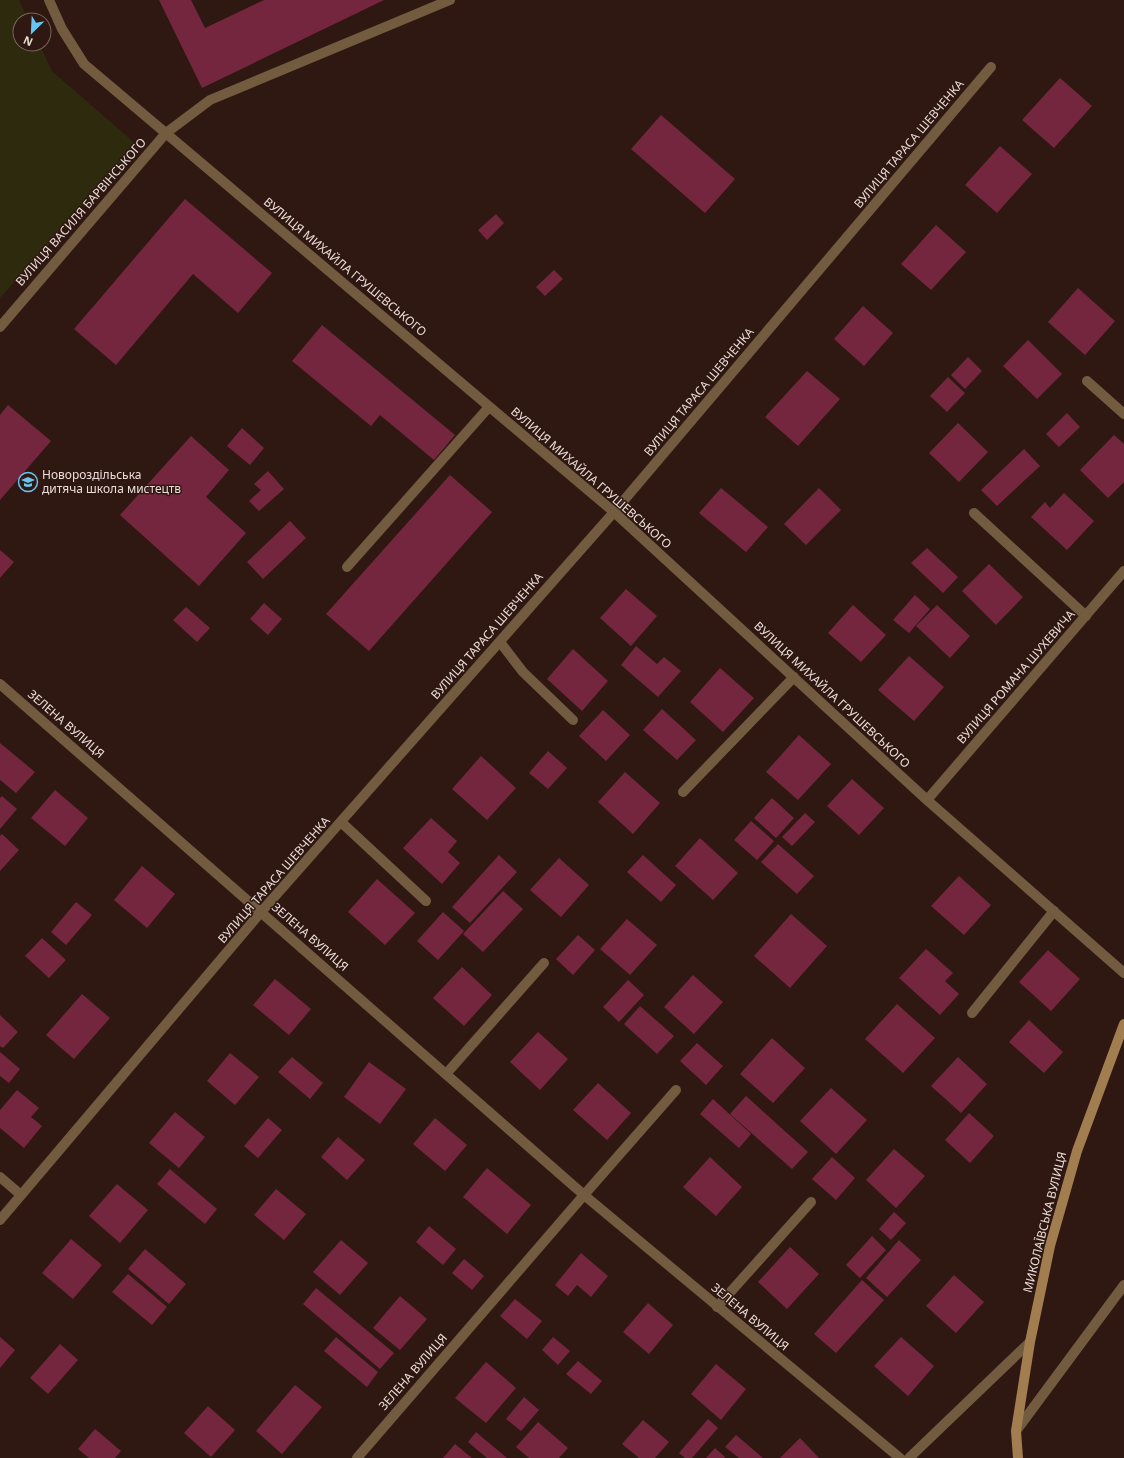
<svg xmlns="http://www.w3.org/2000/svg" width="1124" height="1458" viewBox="0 0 1124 1458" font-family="'Noto Sans',sans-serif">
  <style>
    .green { fill: #2d2a0e }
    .building { fill: #75263f }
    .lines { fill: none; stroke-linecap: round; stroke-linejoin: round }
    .service { stroke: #725b3f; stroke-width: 10 }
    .minor { stroke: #725b3f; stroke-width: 10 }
    .secondary { stroke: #a27d50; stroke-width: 10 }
    .labels { text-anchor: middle; stroke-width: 3; stroke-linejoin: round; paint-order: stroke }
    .street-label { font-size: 12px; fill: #ecdcd8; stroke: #2e1811 }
    .poi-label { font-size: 12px; fill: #ecdcd8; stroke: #2e1811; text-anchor: start }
  </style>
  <rect width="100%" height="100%" fill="#2e1811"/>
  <path class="green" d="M 0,0 L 19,0 L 28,20 L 20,20 L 20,44 L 39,44 L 52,71 L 138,146 L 0,298 Z"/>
  <path class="building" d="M 159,0 L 191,0 L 205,28 L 264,0 L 384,0 L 202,88 Z
    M 1060,78 L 1092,106 L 1054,148 L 1022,120 Z
    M 661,115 L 735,179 L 705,213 L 631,149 Z
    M 1000,146 L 1032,174 L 997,213 L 965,185 Z
    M 185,199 L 272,273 L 238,313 L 193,274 L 116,365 L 74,329 Z
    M 496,214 L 504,223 L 487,240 L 478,230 Z
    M 936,225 L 966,252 L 931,290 L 901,264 Z
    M 554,270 L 563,279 L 545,296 L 536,287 Z
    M 1078,288 L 1115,321 L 1085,355 L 1048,322 Z
    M 863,306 L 893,333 L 864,366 L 834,339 Z
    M 322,325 L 455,435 L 434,460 L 380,415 L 371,426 L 292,361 Z
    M 1028,340 L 1062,374 L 1037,399 L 1003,366 Z
    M 968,357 L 982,371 L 965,389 L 951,375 Z
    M 807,371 L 840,399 L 798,446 L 765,417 Z
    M 948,377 L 965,393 L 947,412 L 930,396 Z
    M 8,405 L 51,441 L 0,500 L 0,415 Z
    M 1067,413 L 1080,427 L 1059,447 L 1046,434 Z
    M 958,423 L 988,452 L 959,482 L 929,453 Z
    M 242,428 L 264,448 L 250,465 L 227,446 Z
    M 1114,435 L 1124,444 L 1124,482 L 1108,498 L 1080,470 Z
    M 191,436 L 229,470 L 206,497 L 246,533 L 199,586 L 120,515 Z
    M 1024,449 L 1040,466 L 997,506 L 981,490 Z
    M 268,471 L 284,489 L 259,511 L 249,501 L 261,490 L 254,484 Z
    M 450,475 L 492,512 L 369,651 L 326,614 Z
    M 721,488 L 768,527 L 746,552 L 699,513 Z
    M 819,488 L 841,510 L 806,545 L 784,524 Z
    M 1064,493 L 1094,521 L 1067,550 L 1031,517 L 1045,502 L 1050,508 Z
    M 290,521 L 306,538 L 263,579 L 247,562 Z
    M 927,548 L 958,577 L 943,593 L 911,563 Z
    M 0,550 L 14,562 L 0,578 Z
    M 989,564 L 1023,597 L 996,625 L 962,591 Z
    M 626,589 L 657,616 L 631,646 L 600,618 Z
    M 915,595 L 930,609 L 909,633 L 893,620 Z
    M 264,603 L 282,619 L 268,635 L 250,619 Z
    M 853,605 L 886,635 L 861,662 L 828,633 Z
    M 937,605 L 970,636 L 950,658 L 916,626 Z
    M 186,607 L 210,628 L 197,642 L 173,620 Z
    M 636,646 L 657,664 L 664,657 L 681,671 L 658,697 L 621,665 Z
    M 573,649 L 608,681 L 582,711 L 547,679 Z
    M 909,656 L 944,687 L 914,721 L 878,690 Z
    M 720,668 L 754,698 L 723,732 L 690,702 Z
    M 662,709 L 696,740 L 677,760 L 643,730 Z
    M 603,710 L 630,735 L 606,761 L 579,736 Z
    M 799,735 L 831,764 L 798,800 L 766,772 Z
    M 0,743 L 35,772 L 16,793 L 0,780 Z
    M 548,751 L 567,768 L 548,789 L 529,773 Z
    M 481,756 L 516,788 L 487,820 L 452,789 Z
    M 625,772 L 660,803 L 633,834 L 598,802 Z
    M 852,779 L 884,808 L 859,835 L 827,806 Z
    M 55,790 L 88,818 L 65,846 L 31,818 Z
    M 2,796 L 17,809 L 0,829 L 0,798 Z
    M 772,798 L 794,818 L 776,838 L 754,818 Z
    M 805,813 L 815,822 L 792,846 L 782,837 Z
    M 431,818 L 457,841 L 448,852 L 460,863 L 442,884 L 403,848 Z
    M 751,821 L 774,841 L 757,860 L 734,840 Z
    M 2,834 L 19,850 L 0,871 L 0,836 Z
    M 700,838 L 738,873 L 713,900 L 675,866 Z
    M 778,844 L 814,876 L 797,894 L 761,862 Z
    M 499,855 L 517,872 L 470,923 L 452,907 Z
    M 643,855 L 676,885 L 661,902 L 627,872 Z
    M 559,858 L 589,885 L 561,917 L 530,890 Z
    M 142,866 L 175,894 L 147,928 L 114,900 Z
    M 959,876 L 991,905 L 964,935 L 931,906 Z
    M 377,879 L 415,913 L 385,945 L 348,912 Z
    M 503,891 L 523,909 L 483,952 L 463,934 Z
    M 76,902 L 92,915 L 66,945 L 51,932 Z
    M 443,912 L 464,931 L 438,960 L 417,941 Z
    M 791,914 L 827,946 L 790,988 L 754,956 Z
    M 627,919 L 657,945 L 630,975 L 600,949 Z
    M 578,935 L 595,950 L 573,975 L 556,959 Z
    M 42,938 L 66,960 L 49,978 L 25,956 Z
    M 926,949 L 953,973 L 945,981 L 959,994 L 940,1015 L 899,978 Z
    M 1048,950 L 1080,979 L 1051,1011 L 1019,982 Z
    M 462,967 L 492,995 L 464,1026 L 433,998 Z
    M 693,975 L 723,1002 L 694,1034 L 664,1007 Z
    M 275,979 L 311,1009 L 289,1035 L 253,1005 Z
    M 628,980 L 644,995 L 619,1022 L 603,1007 Z
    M 82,994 L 110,1018 L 74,1059 L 46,1035 Z
    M 897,1004 L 935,1038 L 903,1073 L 865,1039 Z
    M 640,1006 L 674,1036 L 657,1054 L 624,1024 Z
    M 0,1015 L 18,1032 L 3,1048 L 0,1046 Z
    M 1029,1020 L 1063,1052 L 1044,1073 L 1009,1042 Z
    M 538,1032 L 568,1059 L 540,1090 L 510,1062 Z
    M 772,1038 L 805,1068 L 773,1103 L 740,1074 Z
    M 697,1043 L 723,1066 L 706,1085 L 680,1061 Z
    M 0,1052 L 20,1069 L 9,1083 L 0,1076 Z
    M 230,1053 L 259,1077 L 235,1105 L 207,1081 Z
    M 292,1057 L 323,1083 L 310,1099 L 278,1072 Z
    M 958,1057 L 987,1084 L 961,1113 L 931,1086 Z
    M 369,1062 L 406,1089 L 380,1124 L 344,1097 Z
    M 598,1083 L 631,1113 L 607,1140 L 573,1110 Z
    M 831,1088 L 867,1120 L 836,1154 L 800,1121 Z
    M 17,1090 L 39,1108 L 31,1117 L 42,1126 L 24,1148 L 0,1128 L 0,1110 Z
    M 746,1096 L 808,1152 L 792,1169 L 730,1114 Z
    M 713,1099 L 751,1134 L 739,1148 L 700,1114 Z
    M 175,1112 L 205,1137 L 179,1168 L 149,1143 Z
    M 969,1113 L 994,1136 L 970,1163 L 945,1140 Z
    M 268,1118 L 282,1130 L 258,1158 L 244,1146 Z
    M 435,1118 L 467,1145 L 445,1171 L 413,1144 Z
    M 338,1137 L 365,1160 L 347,1180 L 321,1157 Z
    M 894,1149 L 925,1176 L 896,1208 L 866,1180 Z
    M 710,1157 L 742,1187 L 716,1216 L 683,1187 Z
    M 832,1157 L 855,1178 L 836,1200 L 812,1179 Z
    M 487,1168 L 531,1205 L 507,1234 L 463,1197 Z
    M 170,1169 L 217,1209 L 205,1224 L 157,1184 Z
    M 117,1184 L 148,1210 L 120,1243 L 89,1216 Z
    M 276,1189 L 306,1214 L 284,1240 L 254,1215 Z
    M 894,1212 L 906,1223 L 891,1240 L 879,1229 Z
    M 429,1226 L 456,1249 L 443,1265 L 416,1242 Z
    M 872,1236 L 886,1250 L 860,1278 L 846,1265 Z
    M 71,1239 L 102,1265 L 73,1299 L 42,1273 Z
    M 341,1240 L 368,1263 L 340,1295 L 313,1272 Z
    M 899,1240 L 921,1260 L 887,1297 L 866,1278 Z
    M 790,1247 L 819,1274 L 787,1309 L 758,1282 Z
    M 145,1249 L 186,1284 L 169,1304 L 128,1269 Z
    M 581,1253 L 608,1276 L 591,1297 L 577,1285 L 568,1296 L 555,1285 Z
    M 464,1259 L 484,1276 L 472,1290 L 452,1273 Z
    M 128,1274 L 167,1307 L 152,1325 L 112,1292 Z
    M 954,1275 L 984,1302 L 956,1333 L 926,1306 Z
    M 862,1280 L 884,1300 L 836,1353 L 814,1334 Z
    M 316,1288 L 394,1353 L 380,1369 L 303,1304 Z
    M 400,1296 L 427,1319 L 400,1350 L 373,1328 Z
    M 515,1299 L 542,1321 L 527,1339 L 500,1316 Z
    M 648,1303 L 673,1325 L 649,1354 L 623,1332 Z
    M 0,1337 L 15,1350 L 0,1368 Z
    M 336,1337 L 378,1372 L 367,1387 L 324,1351 Z
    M 553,1337 L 570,1351 L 558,1365 L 542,1350 Z
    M 901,1337 L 934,1366 L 908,1396 L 874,1366 Z
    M 60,1344 L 78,1360 L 48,1394 L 30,1378 Z
    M 578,1361 L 602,1381 L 591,1394 L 566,1374 Z
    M 486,1362 L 516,1388 L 486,1423 L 455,1398 Z
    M 716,1364 L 746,1389 L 721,1420 L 691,1394 Z
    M 295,1385 L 322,1407 L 282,1454 L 256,1431 Z
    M 524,1397 L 539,1410 L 521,1431 L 506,1419 Z
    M 208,1406 L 235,1430 L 211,1457 L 184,1433 Z
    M 708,1419 L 718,1428 L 692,1458 L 685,1458 L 679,1453 Z
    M 643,1420 L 669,1442 L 655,1458 L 639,1458 L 622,1444 Z
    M 538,1422 L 568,1448 L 559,1458 L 529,1458 L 516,1447 Z
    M 95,1429 L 121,1451 L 115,1458 L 89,1458 L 78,1449 Z
    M 476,1432 L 507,1458 L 487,1458 L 468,1442 Z
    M 736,1435 L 763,1458 L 739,1458 L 725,1447 Z
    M 800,1438 L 819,1458 L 780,1458 Z
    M 455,1444 L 472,1458 L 443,1458 Z
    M 715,1448 L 725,1457 L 724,1458 L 706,1458 Z"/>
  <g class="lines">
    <path class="service" d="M 166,133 L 210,100 L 450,0
      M 1087,381 L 1124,414
      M 974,513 L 1086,616
      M 347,567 L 489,407
      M 500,642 L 523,672 L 573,720
      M 683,792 L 794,677
      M 341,822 L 426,901
      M 972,1013 L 1054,911
      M 446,1074 L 544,963
      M 584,1195 L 676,1090
      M 717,1307 L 811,1202"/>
    <path class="minor" d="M 49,0 L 62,29 L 84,64 L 614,512 L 927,800 L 1124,973
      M 0,327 L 166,133
      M 0,684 L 584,1195 L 900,1458
      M 927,800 L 1124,571
      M 0,1177 L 21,1195
      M 0,1220 L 261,912 L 614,512 L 991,67
      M 1016,1431 L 1124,1285
      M 357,1458 L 584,1195
      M 909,1458 L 1030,1342"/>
    <path class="secondary" d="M 1018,1458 L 1016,1431 L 1030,1342 L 1050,1246 L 1077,1151 L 1124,1024"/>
  </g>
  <defs>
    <g id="school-ring" transform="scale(1)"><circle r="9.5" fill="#2e1811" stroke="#68c4f0" stroke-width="1.5"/><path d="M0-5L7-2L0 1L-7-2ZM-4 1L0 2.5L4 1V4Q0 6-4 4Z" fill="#68c4f0"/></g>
  </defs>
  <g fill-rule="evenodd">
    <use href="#school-ring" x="28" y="482"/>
  </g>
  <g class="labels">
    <g class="street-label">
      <text transform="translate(909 144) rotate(-50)" y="4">ВУЛИЦЯ ТАРАСА ШЕВЧЕНКА</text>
      <text transform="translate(81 212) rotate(-49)" y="4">ВУЛИЦЯ ВАСИЛЯ БАРВІНСЬКОГО</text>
      <text transform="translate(345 267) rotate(40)" y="4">ВУЛИЦЯ МИХАЙЛА ГРУШЕВСЬКОГО</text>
      <text transform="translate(699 392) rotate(-50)" y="4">ВУЛИЦЯ ТАРАСА ШЕВЧЕНКА</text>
      <text transform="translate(591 478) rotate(41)" y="4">ВУЛИЦЯ МИХАЙЛА ГРУШЕВСЬКОГО</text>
      <text transform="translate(487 636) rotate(-49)" y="4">ВУЛИЦЯ ТАРАСА ШЕВЧЕНКА</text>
      <text transform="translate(1016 677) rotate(-49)" y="4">ВУЛИЦЯ РОМАНА ШУХЕВИЧА</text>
      <text transform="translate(832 695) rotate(43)" y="4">ВУЛИЦЯ МИХАЙЛА ГРУШЕВСЬКОГО</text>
      <text transform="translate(66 724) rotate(41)" y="4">ЗЕЛЕНА ВУЛИЦЯ</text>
      <text transform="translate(274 880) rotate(-49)" y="4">ВУЛИЦЯ ТАРАСА ШЕВЧЕНКА</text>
      <text transform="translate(310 937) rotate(41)" y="4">ЗЕЛЕНА ВУЛИЦЯ</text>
      <text transform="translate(1045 1222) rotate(-76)" y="4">МИКОЛАЇВСЬКА ВУЛИЦЯ</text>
      <text transform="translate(750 1317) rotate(40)" y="4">ЗЕЛЕНА ВУЛИЦЯ</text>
      <text transform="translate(413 1372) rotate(-49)" y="4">ЗЕЛЕНА ВУЛИЦЯ</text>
    </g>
    <g class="poi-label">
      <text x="42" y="479">Новороздільська<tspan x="42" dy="14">дитяча школа мистецтв</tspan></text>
    </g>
  </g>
  <g transform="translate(32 32) rotate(204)"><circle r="19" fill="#2e1811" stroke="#7a6661"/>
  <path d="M0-3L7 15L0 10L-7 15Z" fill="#68c4f0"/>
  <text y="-6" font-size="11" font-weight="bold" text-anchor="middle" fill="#ecdcd8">N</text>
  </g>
</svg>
